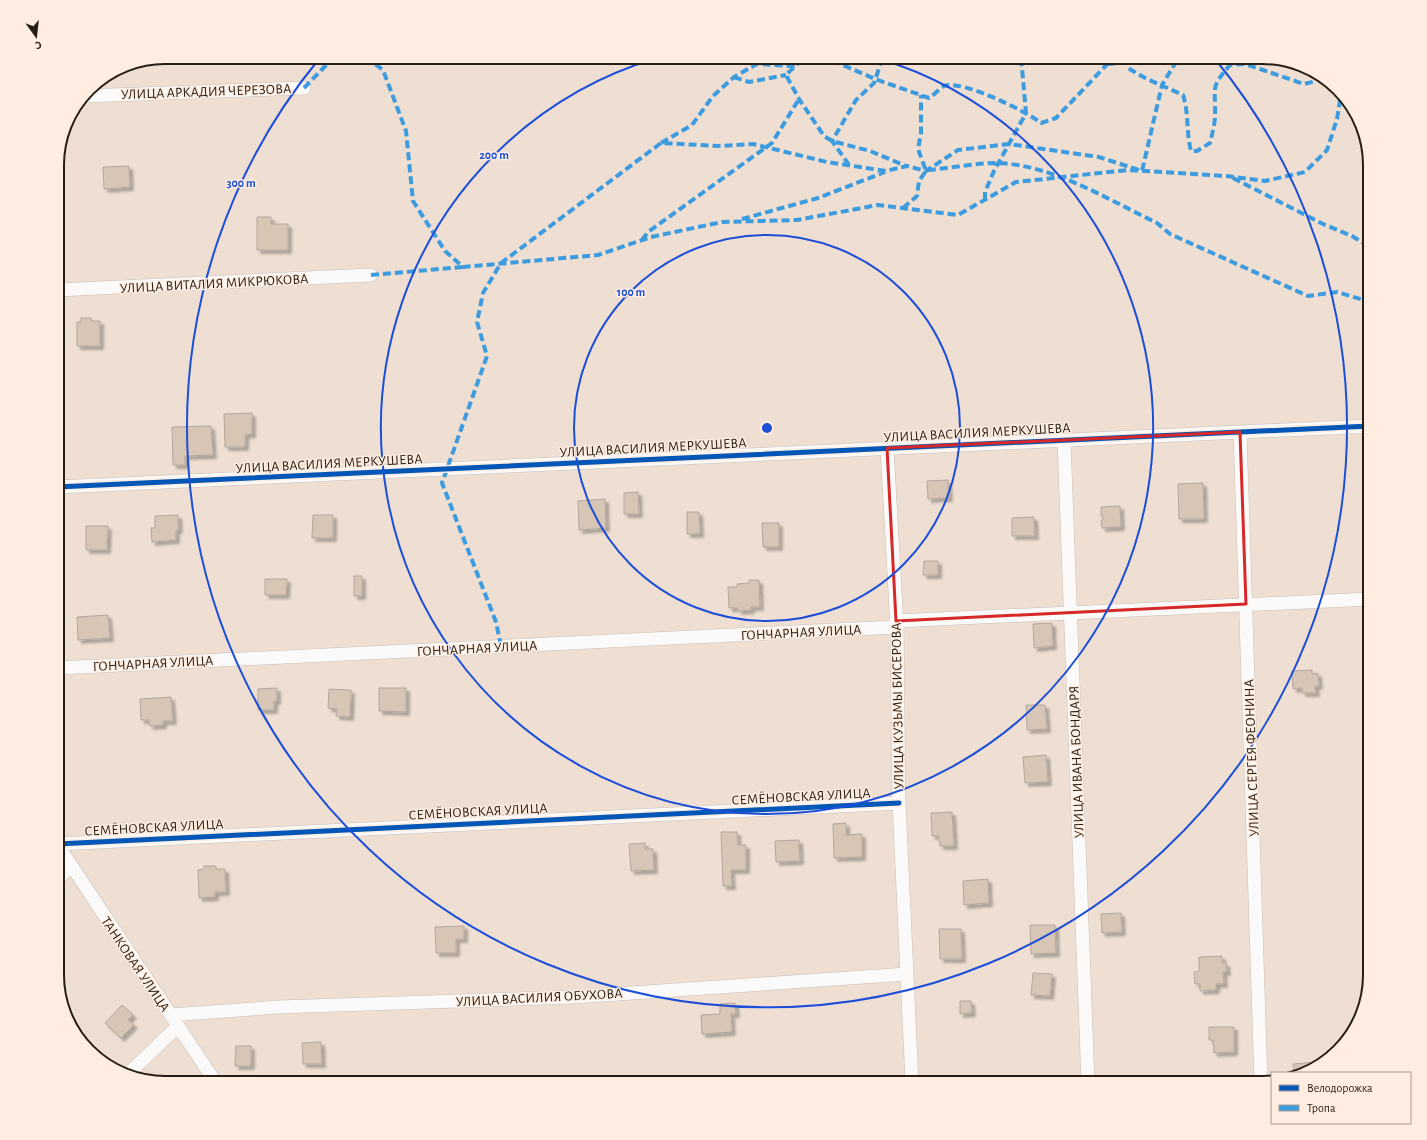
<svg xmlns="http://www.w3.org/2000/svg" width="1427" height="1140" viewBox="0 0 1427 1140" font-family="'Alegreya Sans',sans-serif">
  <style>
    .building { fill: #d7c5b5; stroke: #b3a79e; filter: url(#shadow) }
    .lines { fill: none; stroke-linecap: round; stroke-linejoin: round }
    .street-casing { stroke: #cabeb5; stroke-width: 14 }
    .street { stroke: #fcfaf8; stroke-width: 13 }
    .quiet { stroke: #3d9bdf; stroke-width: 4; stroke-dasharray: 8 4; stroke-linecap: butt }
    .cycleway-casing { stroke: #feede0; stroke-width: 8 }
    .cycleway { stroke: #0057b8; stroke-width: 5 }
    .marked { fill: none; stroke: #d62828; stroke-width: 3; stroke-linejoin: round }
    .ring { fill: none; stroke: #1d4ed8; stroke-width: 2 }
    .labels { text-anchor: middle; stroke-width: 3; stroke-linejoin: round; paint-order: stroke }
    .street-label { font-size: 14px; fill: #271e15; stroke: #feede0 }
    .rim { fill: none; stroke: #271e15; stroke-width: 2 }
    .centre { fill: #1d4ed8; stroke: #feede0; stroke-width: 2 }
    .ring-label { font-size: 12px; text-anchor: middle; font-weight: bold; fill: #1d4ed8; stroke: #feede0; stroke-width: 3; stroke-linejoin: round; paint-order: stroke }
  </style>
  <defs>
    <filter id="shadow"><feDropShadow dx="3.5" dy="3.5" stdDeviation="1" flood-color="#0004"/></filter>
  </defs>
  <rect width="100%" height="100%" fill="#eedfd2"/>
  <path class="building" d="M 129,166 L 130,187 L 104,189 L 103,167 Z
    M 257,217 L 271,217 L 271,224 L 288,224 L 288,250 L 257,250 Z
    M 81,318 L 91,318 L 92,321 L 100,321 L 100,346 L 77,346 L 77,322 L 81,322 Z
    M 252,413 L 252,434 L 245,435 L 245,447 L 225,447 L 224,414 Z
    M 211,426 L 213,455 L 185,456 L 185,465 L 173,465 L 172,427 Z
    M 948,480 L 949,498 L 928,499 L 927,481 Z
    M 1203,483 L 1204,519 L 1179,519 L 1178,484 Z
    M 638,492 L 639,514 L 624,514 L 624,493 Z
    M 605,499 L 606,528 L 579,530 L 578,501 Z
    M 1120,506 L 1121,527 L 1102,528 L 1101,520 L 1103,520 L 1103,516 L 1101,516 L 1101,507 Z
    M 687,512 L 699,512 L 700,534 L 687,534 Z
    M 178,515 L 179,530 L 176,530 L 176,540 L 152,542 L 151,528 L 155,528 L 155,516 Z
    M 313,515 L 333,515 L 333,538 L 312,538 Z
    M 1034,517 L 1035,536 L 1012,536 L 1012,518 Z
    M 762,523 L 779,523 L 779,547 L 763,547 Z
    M 86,526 L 108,526 L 107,550 L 86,550 Z
    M 924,561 L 938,561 L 938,575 L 923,575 Z
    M 354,576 L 362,576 L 362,596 L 354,596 Z
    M 265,579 L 287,579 L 286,595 L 265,595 Z
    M 749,580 L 759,580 L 760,607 L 751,607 L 751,610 L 738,611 L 738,608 L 729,608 L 728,587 L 737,587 L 737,584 L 749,583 Z
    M 108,615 L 110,638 L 78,640 L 77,617 Z
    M 1052,623 L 1053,646 L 1034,648 L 1033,624 Z
    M 1312,670 L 1312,674 L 1318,673 L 1319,686 L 1315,686 L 1316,693 L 1302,693 L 1302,688 L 1293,689 L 1292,671 Z
    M 277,688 L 277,701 L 274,701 L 274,710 L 258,710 L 258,689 Z
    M 379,688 L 406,688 L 406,712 L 379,711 Z
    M 329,689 L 351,690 L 350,717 L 336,716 L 337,709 L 328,708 Z
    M 171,697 L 173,721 L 163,721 L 163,725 L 150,726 L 149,720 L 141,720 L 140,699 Z
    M 1026,705 L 1045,705 L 1047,729 L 1027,730 Z
    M 1046,755 L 1048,782 L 1025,783 L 1023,757 Z
    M 952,812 L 954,846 L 940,846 L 939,836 L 932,836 L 931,813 Z
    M 846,823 L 846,835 L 862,834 L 862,857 L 834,858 L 833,824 Z
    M 721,832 L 737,832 L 738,845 L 746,845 L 746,870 L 731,870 L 732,886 L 723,886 Z
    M 799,840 L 800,861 L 776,862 L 775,841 Z
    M 645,843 L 645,849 L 653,849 L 654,870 L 631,871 L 629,844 Z
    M 204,866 L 216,866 L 216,869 L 225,869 L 226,892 L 215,892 L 215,897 L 199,898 L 198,870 L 204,869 Z
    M 988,879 L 989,903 L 964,905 L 963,881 Z
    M 1121,913 L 1122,932 L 1102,933 L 1101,914 Z
    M 1030,925 L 1055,925 L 1056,953 L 1031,954 Z
    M 464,926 L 464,939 L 456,939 L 456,953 L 436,953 L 435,927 Z
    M 939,929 L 961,929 L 962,959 L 940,959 Z
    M 1222,956 L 1222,963 L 1226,963 L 1227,972 L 1223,972 L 1224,984 L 1216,984 L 1216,990 L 1200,991 L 1200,984 L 1195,984 L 1194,972 L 1199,971 L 1199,957 Z
    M 1033,973 L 1052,974 L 1050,996 L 1031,995 Z
    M 960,1001 L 971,1001 L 972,1013 L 960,1014 Z
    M 735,1003 L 736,1014 L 731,1014 L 732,1032 L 702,1034 L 701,1015 L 720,1014 L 720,1004 Z
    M 122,1005 L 133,1015 L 128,1020 L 134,1025 L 121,1038 L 105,1023 Z
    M 1209,1027 L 1234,1027 L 1234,1052 L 1214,1053 L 1213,1040 L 1209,1040 Z
    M 321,1042 L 322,1064 L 303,1064 L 302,1043 Z
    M 236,1046 L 251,1046 L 251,1066 L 235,1066 Z
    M 1319,1062 L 1319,1064 L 1309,1072 L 1294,1073 L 1293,1064 Z
    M 810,1078 L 827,1079 L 827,1083 L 810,1083 Z"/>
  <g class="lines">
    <g class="street-casing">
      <path id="street" d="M 85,96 L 304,88
        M 57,290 L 371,275
        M 1240,432 L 1261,1083
        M 1064,441 L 1088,1083
        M 887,448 L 897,627 L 899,803 L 912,1083
        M 57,487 L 1370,426
        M 896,621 L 1370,599
        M 57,668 L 897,627
        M 57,844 L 899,803
        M 57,844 L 216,1083
        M 57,880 L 71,866
        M 171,1015 L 278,1007 L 574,997 L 907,974
        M 127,1075 L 178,1026"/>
    </g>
    <use href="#street" class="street"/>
    <path class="quiet" d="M 366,57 L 383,70 L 406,131 L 413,201 L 445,251 L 463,267 L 598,255 L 651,237 L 722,222 L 797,220 L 878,205 L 958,215 L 1016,182 L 1128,170 L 1227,176 L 1265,181 L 1305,172 L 1327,150 L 1337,119 L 1341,94
      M 798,57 L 797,64 L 786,75 L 799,99 L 824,136 L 832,141 L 870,151 L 906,166
      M 1126,57 L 1128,68 L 1147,79 L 1183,95 C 1189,113 1186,132 1191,151 L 1197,151 L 1210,143 C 1212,134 1215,124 1215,115 C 1216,87 1209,89 1230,65 L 1245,64 L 1304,84 L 1316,81 L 1319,76
      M 1108,64 L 1152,60 L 1164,57
      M 734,77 L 749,82 L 786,75
      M 304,88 L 334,57
      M 661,143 L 692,125 L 713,96 L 734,77 L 757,64 L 793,66 L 808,59 L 829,59 L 875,79 L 929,98 C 934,95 939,89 944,86 C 961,79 1026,111 1041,123 L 1056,118 L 1114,57
      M 849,165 L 832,141 L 856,100 L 874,83 L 883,57
      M 928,170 C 951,168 976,163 998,163 C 1053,165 1109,200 1157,223 L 1170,234 L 1308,296 L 1337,292 L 1370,302
      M 1233,178 L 1323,224 L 1352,236 L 1370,247
      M 985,200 L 985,192 L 994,171 L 1026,113 L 1021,57
      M 903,208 L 917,196 L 919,181 L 926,171 L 918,149 L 921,133 L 921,95
      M 742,219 L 818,198 L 885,172
      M 642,240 L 648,232 L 772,143 L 799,99
      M 371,275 L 463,267
      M 501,646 L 496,622 L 442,483 L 487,356 L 477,322 L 483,293 L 501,263 L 661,143 L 718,146 L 753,144 L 827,162 L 886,171 L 907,166 L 926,171 L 958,150 L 1009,144 L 1099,157 L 1142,171 L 1162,85 L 1179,57"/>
    <g class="cycleway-casing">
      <path id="cycleway" d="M 57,487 L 1370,426
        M 57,844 L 899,803"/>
    </g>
    <use href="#cycleway" class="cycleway"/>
  </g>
  <path class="marked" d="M 1240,432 L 1246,604 L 896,621 L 887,448 Z"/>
  <g class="ring">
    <circle cx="767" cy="428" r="193"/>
    <path d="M877 58A386 386 0 1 1 657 58"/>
    <path d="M1215 59A580 580 0 1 1 319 59"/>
  </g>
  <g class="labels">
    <g class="street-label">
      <text transform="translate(206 91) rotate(-2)" y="5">УЛИЦА АРКАДИЯ ЧЕРЕЗОВА</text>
      <text transform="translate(214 283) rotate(-3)" y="5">УЛИЦА ВИТАЛИЯ МИКРЮКОВА</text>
      <text transform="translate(977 432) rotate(-3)" y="5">УЛИЦА ВАСИЛИЯ МЕРКУШЕВА</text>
      <text transform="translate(653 447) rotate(-3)" y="5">УЛИЦА ВАСИЛИЯ МЕРКУШЕВА</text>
      <text transform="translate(329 463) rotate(-3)" y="5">УЛИЦА ВАСИЛИЯ МЕРКУШЕВА</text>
      <text transform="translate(801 632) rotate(-3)" y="5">ГОНЧАРНАЯ УЛИЦА</text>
      <text transform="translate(477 648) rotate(-3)" y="5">ГОНЧАРНАЯ УЛИЦА</text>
      <text transform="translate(153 663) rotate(-3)" y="5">ГОНЧАРНАЯ УЛИЦА</text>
      <text transform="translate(897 706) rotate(-91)" y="5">УЛИЦА КУЗЬМЫ БИСЕРОВА</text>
      <text transform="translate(1251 758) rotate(-92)" y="5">УЛИЦА СЕРГЕЯ ФЕОНИНА</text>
      <text transform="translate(1076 762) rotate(-92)" y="5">УЛИЦА ИВАНА БОНДАРЯ</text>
      <text transform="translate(801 796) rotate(-3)" y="5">СЕМЁНОВСКАЯ УЛИЦА</text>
      <text transform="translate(478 811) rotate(-3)" y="5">СЕМЁНОВСКАЯ УЛИЦА</text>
      <text transform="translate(154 827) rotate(-3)" y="5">СЕМЁНОВСКАЯ УЛИЦА</text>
      <text transform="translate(136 964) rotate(56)" y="5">ТАНКОВАЯ УЛИЦА</text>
      <text transform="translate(539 997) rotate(-3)" y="5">УЛИЦА ВАСИЛИЯ ОБУХОВА</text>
    </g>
  </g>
  <path d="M0 0H1427V1140H0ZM165 64H1262A101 101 0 0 1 1363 165V975A101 101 0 0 1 1262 1076H165A101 101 0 0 1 64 975V165A101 101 0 0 1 165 64Z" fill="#feede0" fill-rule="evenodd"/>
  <path class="rim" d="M165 64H1262A101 101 0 0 1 1363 165V975A101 101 0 0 1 1262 1076H165A101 101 0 0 1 64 975V165A101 101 0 0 1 165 64Z"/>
  <circle cx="767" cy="428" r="6" class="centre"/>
  <g class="ring-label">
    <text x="494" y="159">200 m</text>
    <text x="241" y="187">300 m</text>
    <text x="631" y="296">100 m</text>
  </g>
  <rect x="1271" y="1072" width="140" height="52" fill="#feede0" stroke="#a89a8f"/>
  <rect x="1279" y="1085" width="20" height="6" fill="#0057b8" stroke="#a89a8f"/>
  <text x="1307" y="1092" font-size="12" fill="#271e15">Велодорожка</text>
  <rect x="1279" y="1105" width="20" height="6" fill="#3d9bdf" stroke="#a89a8f"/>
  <text x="1307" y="1112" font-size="12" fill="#271e15">Тропа</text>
  <g transform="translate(36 36) rotate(165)" stroke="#feede0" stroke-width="3" paint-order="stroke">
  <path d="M0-3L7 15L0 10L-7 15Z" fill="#271e15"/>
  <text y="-6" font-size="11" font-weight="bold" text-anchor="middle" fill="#271e15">С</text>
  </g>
</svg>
